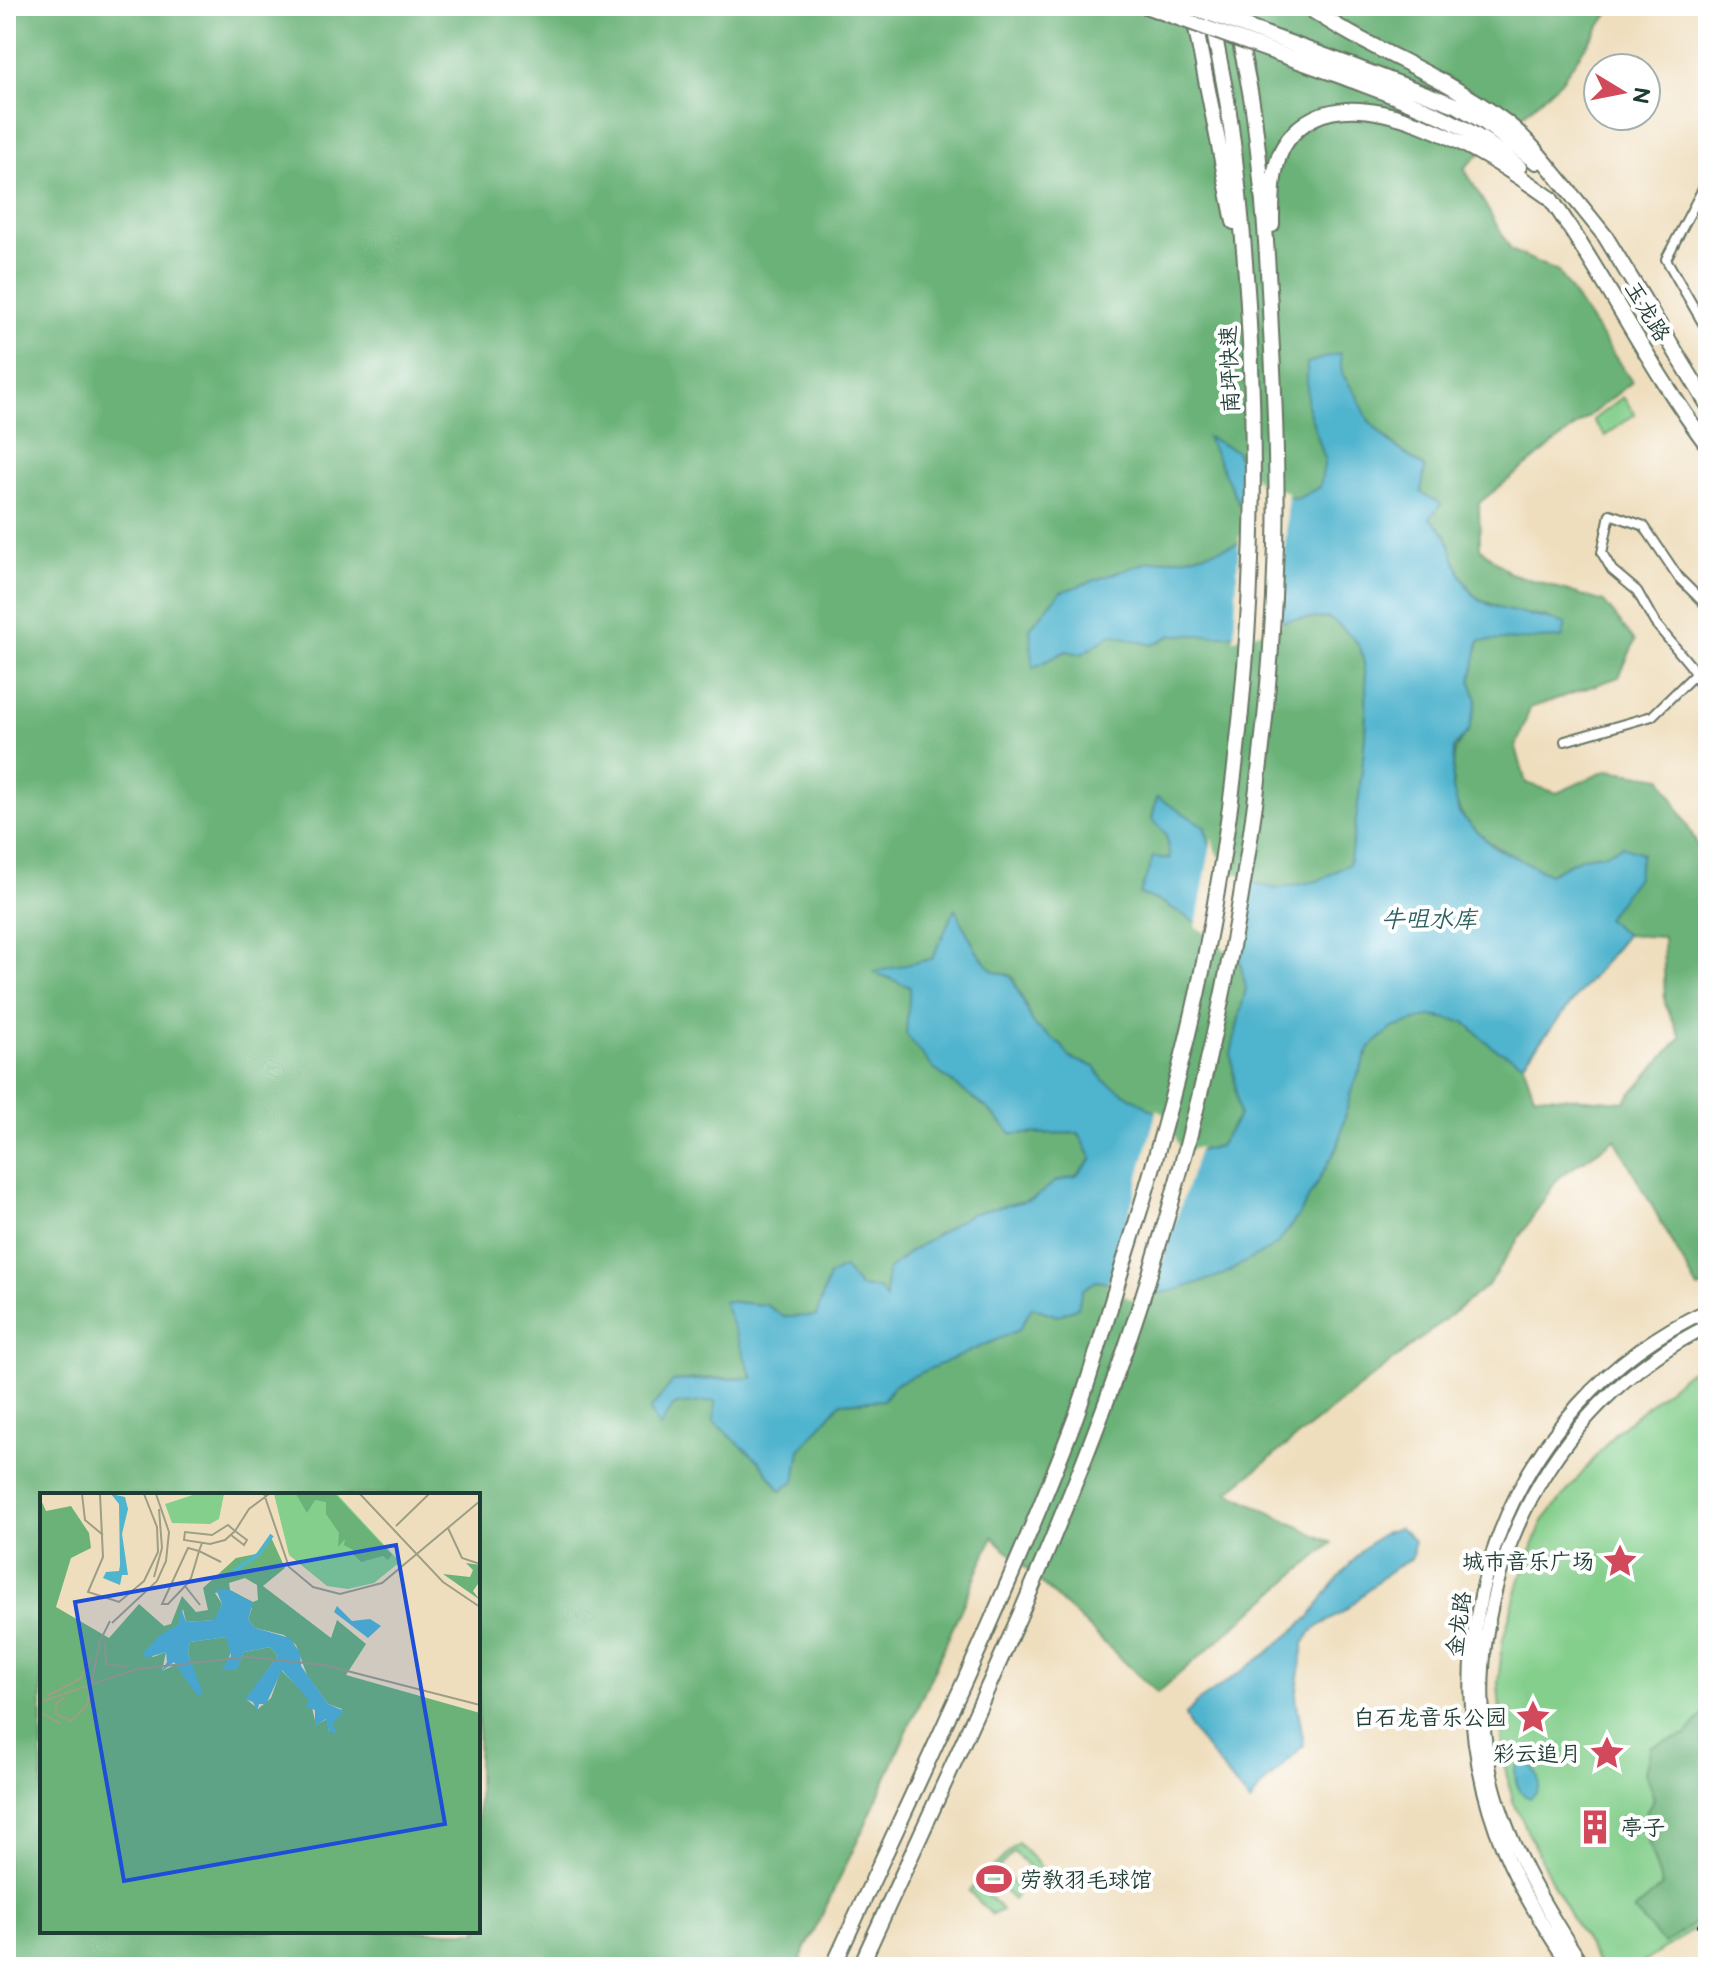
<svg xmlns="http://www.w3.org/2000/svg" width="1714" height="1973" viewBox="0 0 1714 1973" font-family="'Balsamiq Sans','LXGW WenKai TC',sans-serif">
  <style>
    .green { fill: #84cf8c; stroke: #528660; stroke-width: 2 }
    .forest { fill: #6bb278; stroke: #457856; stroke-width: 2; fill-rule: evenodd }
    .water { fill: #4fb4ce; stroke: #377881; stroke-width: 2 }
    .pier { fill: #efdebd }
    .lines { fill: none; stroke-linecap: round; stroke-linejoin: round }
    .minor-casing { stroke: #687564; stroke-width: 12 }
    .secondary-casing { stroke: #687564; stroke-width: 16 }
    .primary-casing { stroke: #687564; stroke-width: 18 }
    .trunk-casing { stroke: #687564; stroke-width: 18 }
    .minor { stroke: #fff; stroke-width: 8 }
    .secondary { stroke: #fff; stroke-width: 12 }
    .primary { stroke: #fff; stroke-width: 14 }
    .trunk { stroke: #fff; stroke-width: 14 }
    .rail-casing { stroke: #1f3d34; stroke-width: 6 }
    .rail { stroke: #fff; stroke-width: 3; stroke-dasharray: 9; stroke-linecap: butt }
    .trunk-bridge-casing { stroke: #687564; stroke-width: 18; stroke-linecap: butt }
    .trunk-bridge { stroke: #fff; stroke-width: 14 }
    .labels { text-anchor: middle; stroke-width: 8; stroke-linejoin: round; paint-order: stroke }
    .street-label { font-size: 22px; fill: #1f3d34; stroke: #fff }
    .poi-label { font-size: 22px; fill: #1f3d34; stroke: #fff; text-anchor: end }
    .water-label { font-size: 24px; font-style: italic; fill: #2d6162; stroke: #fff }
    .inset-river { fill: none; stroke: #4fb4ce; stroke-width: 4 }
    .inset-road { fill: none; stroke: #9c9e86; stroke-width: 2 }
    .view { fill: #1d4ed8; fill-opacity: 0.15; stroke: #1d4ed8; stroke-width: 4 }
    .inset-edge { fill: none; stroke: #1f3d34; stroke-width: 4 }
  </style>
  <rect width="100%" height="100%" fill="#fff"/>
  <filter id="ink" filterUnits="userSpaceOnUse"><feTurbulence type="fractalNoise" baseFrequency=".0125" numOctaves="2"/><feDisplacementMap in="SourceGraphic" scale="16" xChannelSelector="R" yChannelSelector="G"/><feConvolveMatrix kernelMatrix="1 2 1 2 8 2 1 2 1" color-interpolation-filters="sRGB"/></filter>
  <filter id="wash" filterUnits="userSpaceOnUse"><feTurbulence type="fractalNoise" baseFrequency=".006" numOctaves="4" result="noise"/><feDisplacementMap in="SourceGraphic" scale="32" xChannelSelector="R" yChannelSelector="G"/><feGaussianBlur stdDeviation="1.8" result="paint"/><feColorMatrix in="noise" values="0 0 0 0 0 0 0 0 0 0 0 0 0 0 0 0 0 1.4 0 .05"/><feComposite in="paint" operator="in"/></filter>
  <g filter="url(#wash)">
    <rect width="100%" height="100%" fill="#efdebd"/>
    <path class="green" d="M 1623,397 L 1635,414 L 1605,436 L 1593,420 Z
      M 1708,1361 L 1708,1920 L 1636,1967 L 1600,1967 L 1555,1888 L 1513,1801 L 1504,1763 L 1498,1683 L 1503,1639 L 1520,1579 L 1543,1521 L 1616,1432 L 1688,1372 Z
      M 1018,1843 L 1045,1871 L 1039,1877 L 1014,1852 L 998,1868 L 1020,1891 L 1013,1900 L 995,1881 L 984,1891 L 1002,1910 L 992,1915 L 969,1891 Z"/>
    <path class="forest" d="M 6,6 L 1614,6 L 1561,81 L 1464,168 L 1511,250 L 1558,272 L 1632,382 L 1479,503 L 1480,548 L 1510,573 L 1604,602 L 1635,641 L 1619,677 L 1530,708 L 1516,747 L 1526,783 L 1557,793 L 1608,770 L 1662,778 L 1708,865 L 1708,1285 L 1698,1289 L 1615,1139 L 1558,1178 L 1488,1285 L 1228,1492 L 1332,1543 L 1157,1693 L 993,1537 L 867,1821 L 797,1967 L 6,1967 ZM 1342,374 C 1353,389 1360,409 1371,423 C 1386,441 1406,454 1425,468 L 1420,492 L 1429,518 L 1446,534 L 1454,563 L 1474,596 L 1504,610 L 1548,618 L 1562,638 L 1479,640 L 1471,681 L 1469,731 C 1453,748 1454,752 1453,775 C 1449,833 1507,851 1549,874 L 1583,857 L 1605,854 L 1622,846 L 1606,919 L 1625,935 L 1492,1047 L 1465,1022 L 1431,1016 L 1393,1028 L 1370,1047 L 1351,1091 L 1338,1146 L 1299,1215 L 1276,1245 L 1112,1283 L 1096,1281 L 1082,1290 L 1078,1307 L 1057,1316 L 1032,1307 L 971,1351 L 895,1384 L 883,1400 L 840,1403 L 800,1450 L 795,1480 L 781,1491 L 759,1461 L 715,1422 L 715,1400 L 674,1405 L 659,1427 L 673,1381 L 707,1378 L 753,1379 L 724,1301 L 766,1305 L 783,1317 L 816,1317 L 829,1276 L 859,1287 L 879,1289 L 886,1300 L 887,1271 L 908,1253 L 970,1214 L 1033,1199 L 1055,1182 L 1076,1176 L 1092,1159 L 1079,1133 L 1012,1134 L 988,1109 L 933,1068 L 911,987 L 876,973 L 932,959 L 955,910 L 977,952 L 993,971 L 1012,976 L 1034,1025 L 1061,1046 L 1070,1058 L 1095,1067 L 1103,1080 L 1164,1118 L 1179,1156 L 1219,1146 L 1239,1116 L 1231,1054 L 1246,987 L 1239,958 L 1215,934 L 1164,903 L 1140,894 L 1170,859 L 1166,834 L 1152,819 L 1157,798 L 1204,826 L 1212,851 L 1228,875 L 1275,889 L 1318,881 L 1349,864 C 1357,822 1378,675 1357,643 C 1351,633 1337,625 1329,618 L 1291,619 L 1232,635 L 1172,635 L 1152,645 L 1112,634 L 1082,654 L 1066,651 L 1034,667 L 1030,628 L 1061,592 L 1147,562 L 1195,556 L 1238,544 L 1254,527 L 1208,439 L 1258,488 L 1298,499 L 1321,487 L 1325,459 L 1307,405 ZM 1626,935 L 1663,937 L 1665,1004 L 1681,1037 L 1624,1102 L 1534,1095 L 1523,1063 ZM 42,1495 L 478,1495 L 478,1931 L 42,1931 Z
      M 1707,1710 L 1702,1744 L 1708,1747 L 1708,1914 L 1664,1944 L 1634,1910 L 1662,1886 L 1641,1821 L 1654,1799 L 1645,1772 L 1651,1746 L 1686,1735 Z"/>
    <path class="water" d="M 1340,353 L 1342,374 L 1357,396 L 1369,421 L 1389,442 L 1425,468 L 1421,492 L 1441,504 L 1430,518 C 1435,524 1443,530 1446,536 C 1455,556 1458,576 1472,593 C 1487,612 1543,616 1566,624 L 1562,638 L 1479,641 L 1471,681 L 1477,700 L 1469,731 L 1454,747 L 1452,785 L 1459,813 L 1492,846 L 1549,874 L 1583,857 L 1605,854 L 1622,846 L 1642,853 L 1637,877 L 1606,919 L 1626,935 L 1523,1063 L 1492,1047 L 1465,1022 L 1431,1016 L 1393,1028 L 1370,1047 L 1351,1091 L 1338,1146 L 1299,1215 L 1276,1245 L 1222,1275 L 1173,1291 L 1136,1297 L 1112,1283 L 1096,1281 L 1082,1290 L 1078,1307 L 1057,1316 L 1032,1307 L 1019,1330 L 895,1384 L 883,1400 L 840,1403 L 800,1450 L 795,1480 L 781,1491 L 759,1461 L 714,1422 L 715,1401 L 674,1405 L 659,1428 L 650,1410 L 673,1381 L 753,1378 L 723,1301 L 766,1305 L 784,1317 L 816,1316 L 829,1276 L 844,1268 L 859,1287 L 879,1289 L 886,1299 L 887,1271 L 908,1253 L 970,1214 L 1033,1199 L 1055,1182 L 1076,1176 L 1092,1159 L 1079,1133 L 1012,1134 L 988,1109 L 933,1068 L 906,1034 L 910,987 L 874,972 L 932,959 L 955,909 L 977,952 L 993,971 L 1011,976 L 1034,1025 L 1062,1046 L 1070,1058 L 1095,1067 L 1103,1080 L 1165,1118 L 1179,1156 L 1219,1146 L 1239,1116 L 1231,1054 L 1246,988 L 1239,958 L 1215,934 L 1164,903 L 1140,894 L 1153,857 L 1170,859 L 1166,834 L 1152,819 L 1157,797 L 1204,826 L 1212,851 L 1228,875 L 1275,889 L 1318,881 L 1349,864 C 1356,822 1379,675 1357,643 C 1351,633 1337,625 1329,618 L 1291,619 L 1232,635 L 1172,635 L 1152,645 L 1112,634 L 1082,654 L 1066,651 L 1033,668 L 1030,628 L 1061,592 L 1147,562 L 1195,556 L 1237,544 L 1254,528 L 1239,504 L 1207,437 L 1236,451 C 1249,489 1262,489 1297,499 L 1320,487 L 1325,459 L 1307,405 L 1307,363 Z
      M 1399,1528 L 1407,1533 L 1414,1541 L 1412,1558 L 1392,1569 L 1342,1613 L 1321,1625 L 1311,1632 L 1304,1644 L 1296,1697 L 1304,1745 L 1260,1788 L 1250,1803 L 1190,1728 L 1185,1716 L 1196,1703 L 1266,1654 L 1310,1617 L 1330,1588 L 1364,1548 L 1384,1533 Z
      M 1521,1762 L 1530,1764 C 1540,1775 1543,1789 1530,1798 C 1518,1794 1515,1781 1515,1769 Z"/>
    <path class="pier" d="M 1242,457 L 1246,467 L 1260,484 L 1288,492 L 1281,626 L 1234,639 L 1239,537 L 1249,527 L 1240,513 Z
      M 1212,838 L 1215,850 L 1231,872 L 1251,878 L 1236,961 L 1212,937 L 1196,927 Z
      M 1157,1109 L 1168,1116 L 1181,1152 L 1200,1147 L 1150,1299 L 1135,1301 L 1107,1287 L 1120,1248 Z"/>
  </g>
  <g filter="url(#ink)">
    <g class="lines">
      <g class="minor-casing">
        <path id="minor" d="M 1708,179 L 1666,259 L 1708,332
          M 1708,607 L 1679,578 L 1644,526 L 1610,514 L 1602,553 L 1612,570 L 1637,591 L 1655,623 L 1690,665 L 1702,688 L 1708,693
          M 1565,741 L 1652,716 L 1695,674"/>
      </g>
      <g class="secondary-casing">
        <path id="secondary" d="M 1570,1967 C 1546,1930 1521,1892 1504,1851 C 1419,1646 1504,1403 1708,1310
          M 1584,1967 C 1543,1904 1504,1841 1489,1766 C 1456,1590 1546,1405 1708,1326"/>
      </g>
      <g class="primary-casing">
        <path id="primary" d="M 1564,185 L 1605,236 L 1708,405
          M 1550,198 C 1607,279 1649,368 1708,446"/>
      </g>
      <g class="trunk-casing">
        <path id="trunk" d="M 1306,6 C 1367,49 1440,73 1500,118 C 1526,136 1544,161 1564,185
          M 1193,14 L 1234,222
          M 1350,65 L 1458,106 L 1484,122 L 1536,162
          M 1346,78 C 1414,104 1463,119 1519,167
          M 1272,225 C 1272,199 1271,163 1287,141 C 1345,60 1494,158 1550,198
          M 833,1967 C 915,1787 1002,1609 1073,1424 C 1092,1374 1106,1320 1122,1268 C 1154,1168 1183,1065 1204,962 C 1259,688 1267,403 1231,127 C 1226,86 1216,46 1209,6
          M 860,1967 C 953,1763 1052,1559 1126,1347 C 1213,1093 1269,814 1276,545 C 1278,474 1275,402 1271,331 C 1268,259 1263,187 1254,116 C 1249,79 1240,43 1232,6"/>
      </g>
      <use href="#minor" class="minor"/>
      <use href="#secondary" class="secondary"/>
      <use href="#primary" class="primary"/>
      <use href="#trunk" class="trunk"/>
      <g class="rail-casing">
        <path id="rail" d="M 1700,1926 L 1708,1921
          M 1706,1938 L 1708,1937"/>
      </g>
      <use href="#rail" class="rail"/>
      <g class="trunk-bridge-casing">
        <path id="trunk-bridge" d="M 1145,6 L 1346,78
          M 1189,6 L 1350,65"/>
      </g>
      <use href="#trunk-bridge" class="trunk-bridge"/>
    </g>
  </g>
  <defs>
    <g id="sight-bare" transform="scale(2.76)"><path d="M0-6L1.8-2.2L6-1.7L2.9 1.2L3.7 5.4L0 3.3L-3.7 5.4L-2.9 1.2L-6-1.7L-1.8-2.2Z" fill="#d1495b" stroke="#fff" stroke-width="2.5" paint-order="stroke"/></g>
    <g id="building-bare" transform="scale(2.76)"><path d="M-4-6H4V6H1V3H-1V6H-4ZM-2.5-4.3h1.7v1.8h-1.7ZM.8-4.3h1.7v1.8H.8ZM-2.5-1h1.7V.8h-1.7ZM.8-1h1.7V.8H.8Z" fill="#d1495b" stroke="#fff" stroke-width="2.5" paint-order="stroke"/></g>
    <g id="stadium-bare" transform="scale(2.76)"><path d="M0-5a6.5 5 0 1 0 0 10a6.5 5 0 1 0 0-10ZM-3.5-1.8h7v3.6h-7Z" fill="#d1495b" stroke="#fff" stroke-width="2.5" paint-order="stroke"/></g>
  </defs>
  <g fill-rule="evenodd">
    <use href="#sight-bare" x="1620" y="1561"/>
    <use href="#sight-bare" x="1533" y="1717"/>
    <use href="#sight-bare" x="1607" y="1753"/>
    <use href="#building-bare" x="1595" y="1827"/>
    <use href="#stadium-bare" x="994" y="1879"/>
  </g>
  <g class="labels">
    <g class="street-label">
      <text transform="translate(1648 311) rotate(59)" y="8">玉龙路</text>
      <text transform="translate(1229 369) rotate(-92)" y="8">南坪快速</text>
      <text transform="translate(1458 1624) rotate(-82)" y="8">金龙路</text>
    </g>
    <g class="poi-label">
      <text x="1594" y="1569">城市音乐广场</text>
      <text x="1507" y="1725">白石龙音乐公园</text>
      <text x="1581" y="1761">彩云追月</text>
      <text x="1621" y="1835" text-anchor="start">亭子</text>
      <text x="1020" y="1887" text-anchor="start">劳教羽毛球馆</text>
    </g>
    <g class="water-label">
      <text x="1429" y="927">牛咀水库</text>
    </g>
  </g>
  <g transform="translate(40 1493)">
    <rect width="440" height="440" fill="#efdebd"/>
    <path d="M 156,1 L 184,1 L 179,26 L 170,31 L 132,30 L 125,11 ZM 234,1 L 297,1 L 360,69 L 334,90 L 308,96 L 287,93 L 249,62 Z" fill="#84cf8c"/>
    <path d="M 256,1 L 295,1 L 352,62 L 348,67 L 343,63 L 321,69 L 313,61 L 319,60 L 304,52 L 305,46 L 298,54 L 299,40 L 286,21 L 286,9 L 275,7 L 267,20 ZM 0,5 L 6,18 L 31,13 L 49,40 L 51,55 L 31,65 L 16,114 L 69,145 L 99,111 L 124,133 L 131,131 L 142,103 L 156,119 L 168,117 L 163,95 L 196,65 L 216,61 L 230,42 L 245,75 L 223,93 L 291,145 L 297,127 L 326,151 L 306,182 L 440,220 L 440,439 L 0,439 ZM 205,85 L 217,92 L 218,107 L 213,109 L 190,97 L 189,90 ZM 189,97 L 212,115 L 208,126 L 215,135 L 244,142 L 256,152 L 267,182 L 288,211 L 302,216 L 291,231 L 296,239 L 289,239 L 287,226 L 276,232 L 270,206 L 241,177 L 231,205 L 218,216 L 206,206 L 238,163 L 230,154 L 204,159 L 198,173 L 186,174 L 192,155 L 186,144 L 150,149 L 148,160 L 160,196 L 137,171 L 122,178 L 126,159 L 113,164 L 107,159 L 139,131 L 143,116 L 146,129 L 175,127 L 182,111 L 175,100 ZM 426,70 L 440,72 L 440,88 L 433,98 L 440,107 L 403,81 L 430,84 L 433,77 Z" fill="#6bb278" fill-rule="evenodd"/>
    <path d="M 71,1 L 85,4 L 88,16 L 82,41 L 88,82 L 82,82 L 80,92 L 63,85 L 66,79 L 79,78 L 80,72 L 79,11 ZM 176,96 L 190,97 L 213,110 L 208,126 L 215,135 L 250,145 L 260,160 L 261,173 L 288,211 L 304,218 L 292,231 L 297,240 L 289,239 L 286,226 L 275,233 L 275,217 L 266,214 L 269,207 L 242,177 L 226,211 L 219,211 L 217,218 L 213,209 L 205,206 L 238,163 L 230,154 L 204,159 L 197,177 L 181,177 L 191,163 L 186,144 L 150,149 L 148,160 L 163,201 L 157,202 L 134,169 L 121,179 L 127,169 L 126,159 L 106,165 L 103,160 L 119,143 L 139,131 L 141,115 L 146,129 L 174,127 L 182,111 ZM 297,113 L 312,128 L 330,126 L 341,133 L 328,145 L 294,119 Z" fill="#4fb4ce"/>
    <path class="inset-river" d="M 194,78 L 219,61 L 232,42"/>
    <path class="inset-road" d="M 42,1 L 45,27 L 63,42M 60,1 L 63,64 L 48,99 L 79,109 L 104,88 L 118,59 L 117,34 L 104,1M 224,1 L 249,74 L 273,94 L 300,101 L 342,90 L 440,8M 320,1 L 403,89 L 440,114M 356,33 L 389,1M 408,35 L 422,65 L 440,71M 191,42 L 204,52 L 207,47 L 195,38 L 188,32 L 172,42 L 145,39 L 144,47 L 170,51 L 185,47 L 195,38 L 209,16 L 229,1M 162,50 L 159,58 L 155,72 L 151,85 L 147,91 L 128,111 L 122,111 L 148,55 L 159,58 L 181,69M 114,84 L 122,55 L 119,16M 145,93 L 160,112M 72,130 L 117,88 L 126,68 L 129,39 L 116,1M 65,149 L 66,171 L 88,174M 7,203 L 40,186 L 52,164M 25,204 L 16,211 L 16,221 L 32,228 L 47,212 L 60,148 L 70,128M 0,209 L 97,176 L 206,164 L 284,172 L 440,212M 0,219 L 21,231"/>
    <path class="view" d="M 356,52 L 405,331 L 84,388 L 35,109 Z"/>
    <rect width="440" height="440" class="inset-edge"/>
  </g>
  <rect width="1714" height="1973" fill="none" stroke="#fff" stroke-width="32"/>
  <g transform="translate(1622 92) rotate(100)"><circle r="38" fill="#ffffff" stroke="#a5b1ae" stroke-width="2"/>
  <path d="M0-6L14 30L0 20L-14 30Z" fill="#d1495b"/>
  <text y="-12" font-size="22" font-weight="bold" text-anchor="middle" fill="#1f3d34">N</text>
  </g>
</svg>
